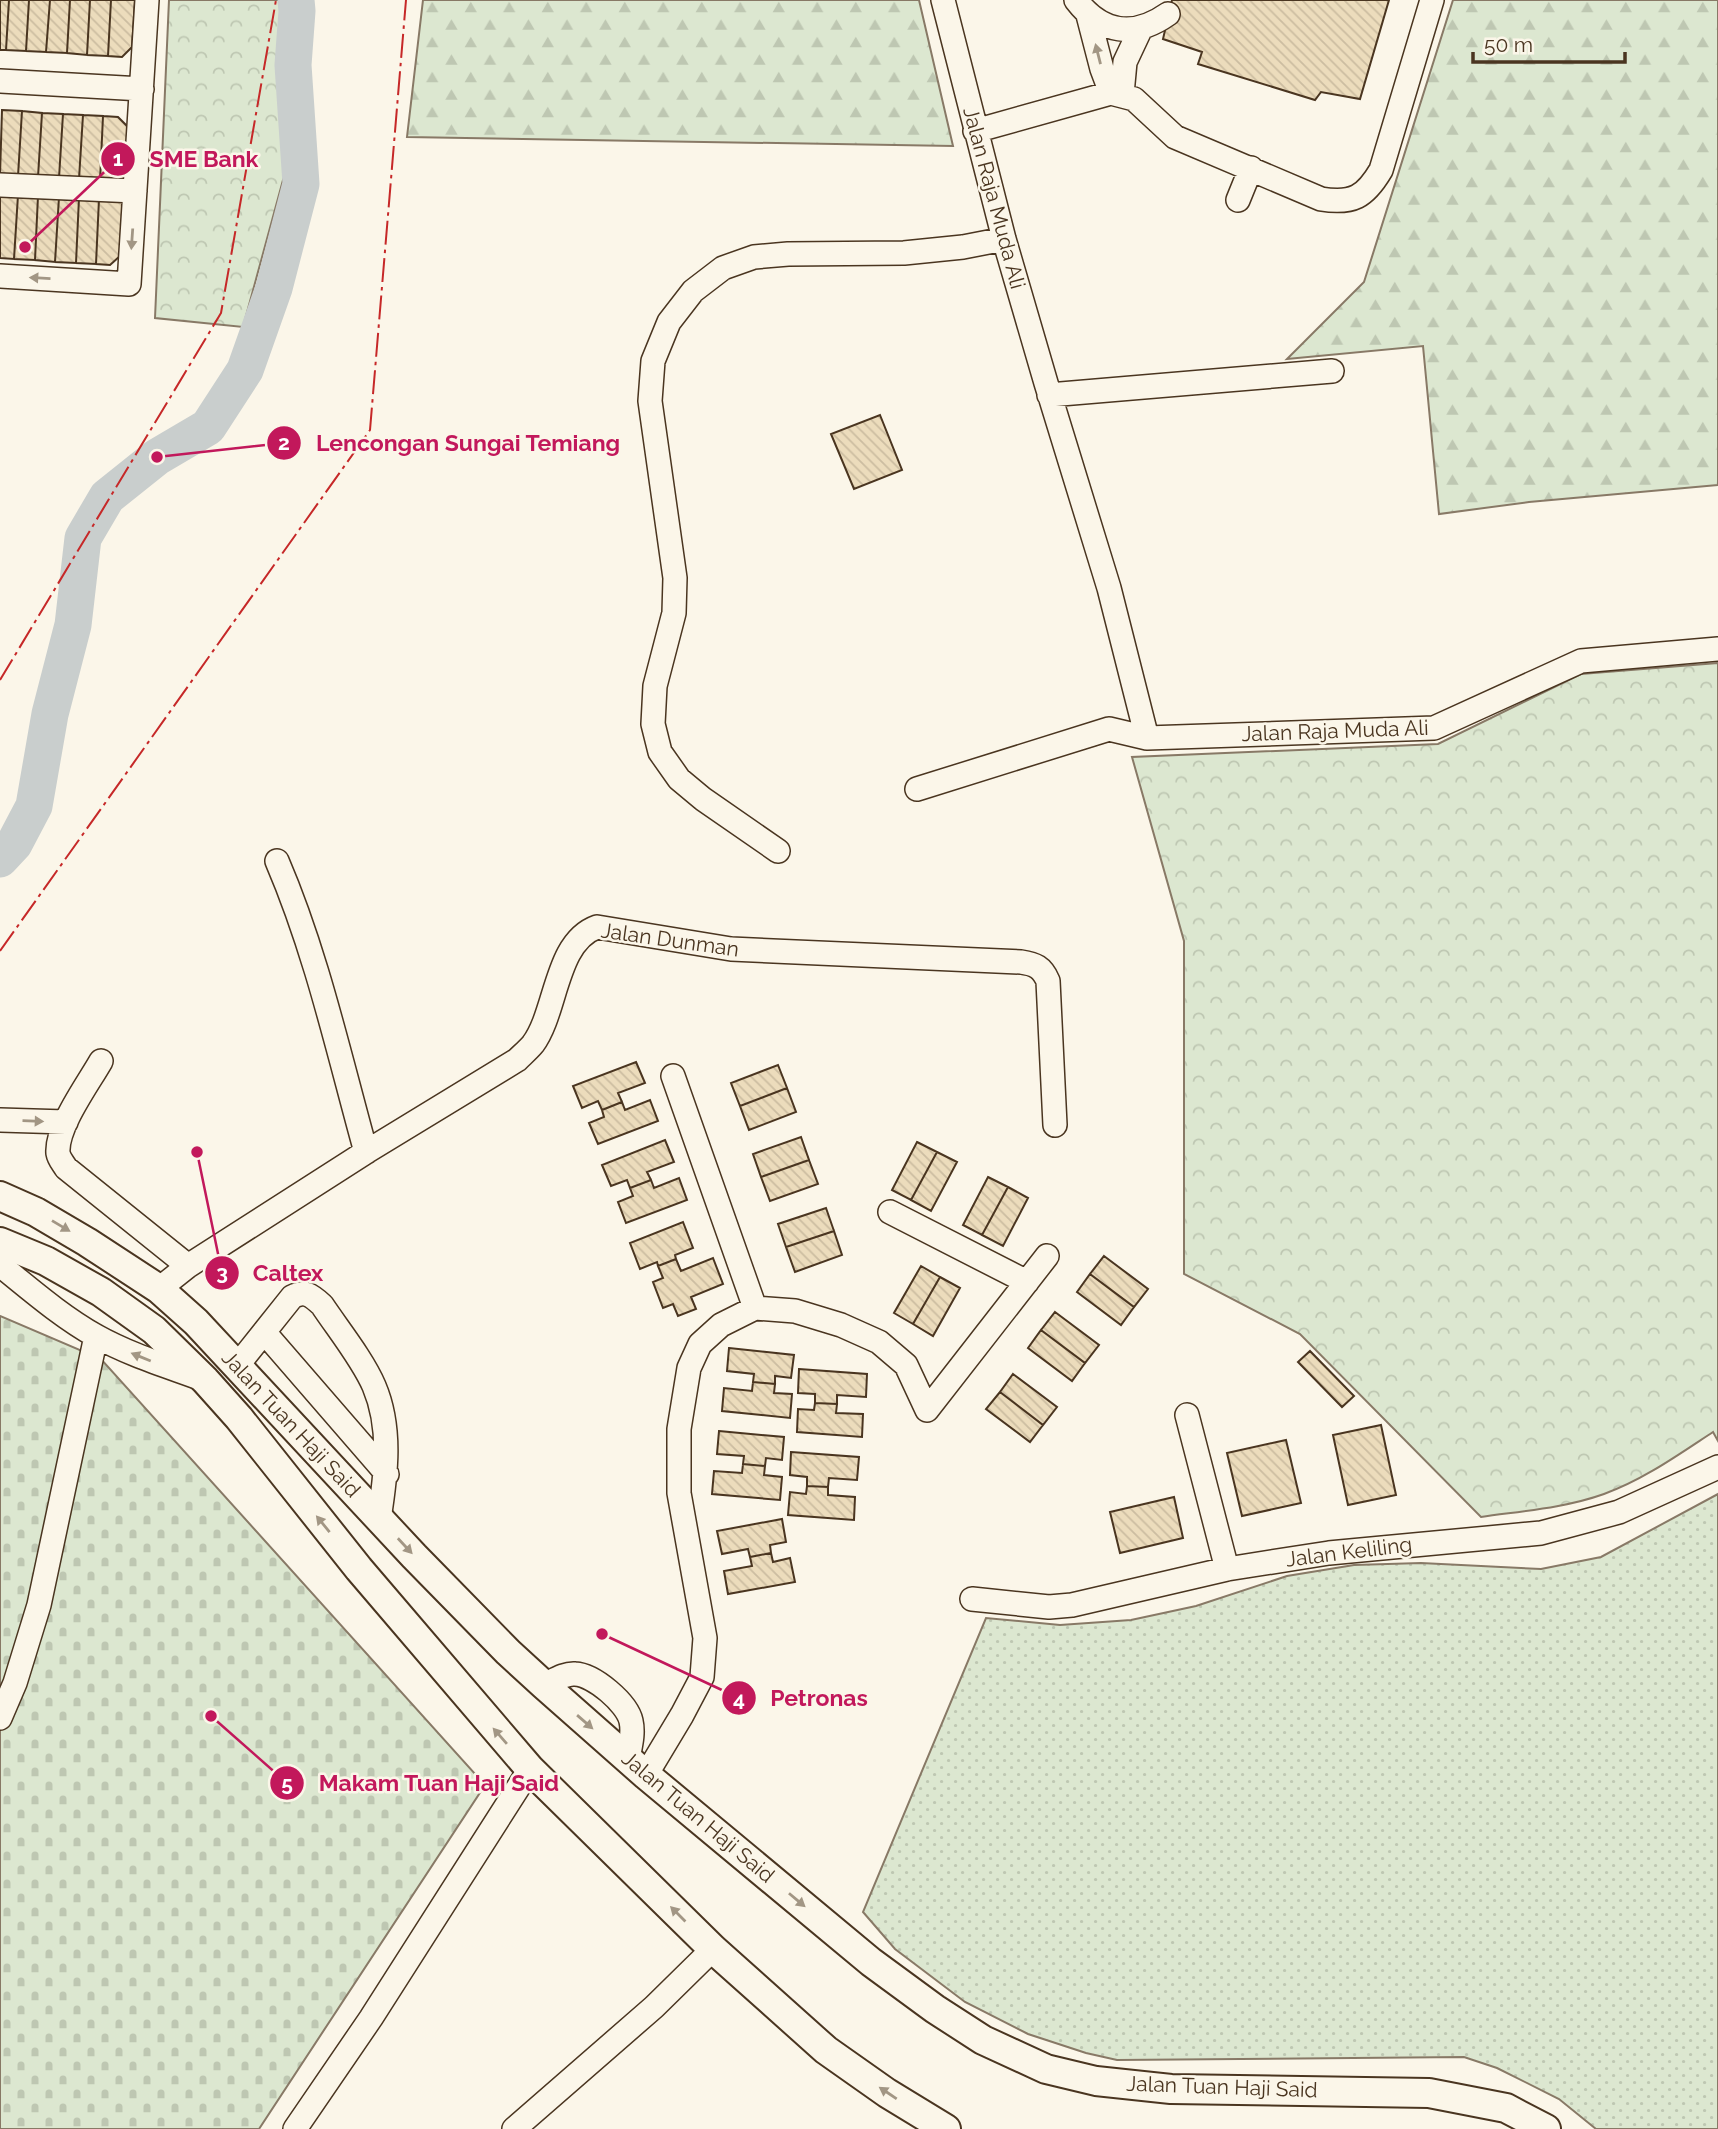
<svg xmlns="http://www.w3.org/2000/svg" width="1718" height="2129" viewBox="0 0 1718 2129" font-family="Raleway,sans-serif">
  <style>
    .grass { fill: url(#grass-dots); stroke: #887966; stroke-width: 2 }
    .forest { fill: url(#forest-firs); stroke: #887966; stroke-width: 2 }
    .cemetery { fill: url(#cemetery-stones); stroke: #887966; stroke-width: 2 }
    .park { fill: url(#park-crowns); stroke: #887966; stroke-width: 2 }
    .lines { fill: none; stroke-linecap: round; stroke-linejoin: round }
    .river { stroke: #c9cecd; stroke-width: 37 }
    .building { fill: url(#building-back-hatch); stroke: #4a3520; stroke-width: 2 }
    .minor-casing { stroke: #4a3520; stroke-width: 26 }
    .major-casing { stroke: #4a3520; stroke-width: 32 }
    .minor { stroke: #fbf6e9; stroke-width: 23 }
    .major { stroke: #fbf6e9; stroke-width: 28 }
    .power { stroke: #c62828; stroke-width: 2; stroke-dasharray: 24 5 3.5 5; stroke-linecap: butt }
    .oneway { fill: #a29684 }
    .labels { text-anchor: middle; stroke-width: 5; stroke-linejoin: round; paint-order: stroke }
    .street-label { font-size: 21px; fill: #4a3520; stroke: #fbf6e9 }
    .leader { fill: none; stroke: #c2185b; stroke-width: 2.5 }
    .callout-dot { fill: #c2185b; stroke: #fbf6e9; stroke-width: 2.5 }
    .mark-label { font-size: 21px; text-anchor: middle; font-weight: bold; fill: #fff }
    .callout-label { font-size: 23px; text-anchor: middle; font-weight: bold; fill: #c2185b; stroke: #fbf6e9; stroke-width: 5; stroke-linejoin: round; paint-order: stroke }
  </style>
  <defs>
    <pattern id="grass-dots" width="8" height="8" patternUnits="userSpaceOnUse" patternTransform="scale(1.75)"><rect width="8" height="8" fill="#dce7d0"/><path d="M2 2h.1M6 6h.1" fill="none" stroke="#bec7b2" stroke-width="1.8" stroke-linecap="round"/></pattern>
    <pattern id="forest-firs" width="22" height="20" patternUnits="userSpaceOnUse" patternTransform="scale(1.75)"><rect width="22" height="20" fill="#dce7d0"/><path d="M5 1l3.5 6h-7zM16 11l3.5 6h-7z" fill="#bec7b2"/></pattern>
    <pattern id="cemetery-stones" width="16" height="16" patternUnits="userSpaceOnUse" patternTransform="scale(1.75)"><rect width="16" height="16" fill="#dce7d0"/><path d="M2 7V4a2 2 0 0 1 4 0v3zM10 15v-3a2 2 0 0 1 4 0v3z" fill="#bec7b2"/></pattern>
    <pattern id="park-crowns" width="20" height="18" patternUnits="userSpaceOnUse" patternTransform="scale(1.75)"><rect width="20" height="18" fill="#dce7d0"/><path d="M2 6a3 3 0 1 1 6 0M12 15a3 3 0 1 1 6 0" fill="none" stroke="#bec7b2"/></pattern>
    <pattern id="building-back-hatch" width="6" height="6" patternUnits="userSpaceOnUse" patternTransform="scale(1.75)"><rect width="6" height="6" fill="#ecdcbc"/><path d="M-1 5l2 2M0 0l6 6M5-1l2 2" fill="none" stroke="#ccbda1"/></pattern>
  </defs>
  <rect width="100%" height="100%" fill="#fbf6e9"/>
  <path class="grass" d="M 1718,1494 L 1718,2129 L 1596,2129 L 1559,2099 L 1497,2068 L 1464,2057 L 1117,2060 L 1086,2053 L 1028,2034 L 965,2002 L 895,1949 L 863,1912 L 986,1618 L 1060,1625 L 1131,1620 L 1196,1606 L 1287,1576 L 1354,1565 L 1421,1563 L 1541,1569 L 1601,1557 Z"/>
  <path class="forest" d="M 423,0 L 919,0 L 953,146 L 407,137 Z
    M 1453,0 L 1718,0 L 1718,485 L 1529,502 L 1439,514 L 1423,346 L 1287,359 L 1364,282 Z"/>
  <path class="cemetery" d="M 0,1316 L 101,1359 L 485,1785 L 259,2129 L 0,2129 Z"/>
  <path class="park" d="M 169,0 L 283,0 L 280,80 L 286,169 L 243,327 L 155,318 Z
    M 1718,663 L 1718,1441 L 1713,1432 C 1678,1455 1643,1480 1604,1494 C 1565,1508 1522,1511 1481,1517 L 1300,1334 L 1184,1274 L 1184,941 L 1132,757 L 1438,744 L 1581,674 Z"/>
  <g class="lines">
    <path class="river" d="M 0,859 L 14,844 L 34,806 L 50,714 L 73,625 L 83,538 L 107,497 L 157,457 L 208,427 L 245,370 L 274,288 L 301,184 L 293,65 L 297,11 L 296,0"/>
  </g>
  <path class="building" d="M 0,0 L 9,0 L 6,50 L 0,50 Z
    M 9,0 L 29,0 L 26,51 L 6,50 Z
    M 29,0 L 50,0 L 46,52 L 26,51 Z
    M 50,0 L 70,0 L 67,53 L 46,52 Z
    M 70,0 L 90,0 L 87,55 L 67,53 Z
    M 90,0 L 111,0 L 108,56 L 87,55 Z
    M 111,0 L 135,0 L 132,47 L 122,57 L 108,56 Z
    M 1172,0 L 1389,0 L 1360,99 L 1321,92 L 1315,100 L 1198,64 L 1202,52 L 1163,39 Z
    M 2,110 L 22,111 L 18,176 L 0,175 Z
    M 22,111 L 42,113 L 38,177 L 18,176 Z
    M 42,113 L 63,114 L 59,178 L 38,177 Z
    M 63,114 L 83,115 L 79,179 L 59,178 Z
    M 83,115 L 103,116 L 100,181 L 79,179 Z
    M 103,116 L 118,117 L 128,127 L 124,182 L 100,181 Z
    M 0,194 L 18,195 L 14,259 L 0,258 Z
    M 18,195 L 38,196 L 35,260 L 14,259 Z
    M 38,196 L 59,197 L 55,262 L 35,260 Z
    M 59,197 L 79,198 L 76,263 L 55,262 Z
    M 79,198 L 99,199 L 96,264 L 76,263 Z
    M 99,199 L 123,201 L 120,256 L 110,265 L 96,264 Z
    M 880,415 L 902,470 L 854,489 L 831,434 Z
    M 636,1062 L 645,1083 L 618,1093 L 622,1102 L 602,1110 L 598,1101 L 582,1108 L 573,1086 Z
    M 778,1065 L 787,1088 L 740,1106 L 731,1083 Z
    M 787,1088 L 796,1112 L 749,1130 L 740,1106 Z
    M 650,1100 L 658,1121 L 598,1144 L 589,1123 L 604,1117 L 602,1110 L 622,1102 L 625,1110 Z
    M 801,1137 L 809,1160 L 761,1177 L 753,1154 Z
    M 665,1140 L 674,1162 L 647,1172 L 651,1180 L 630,1188 L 627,1180 L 611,1186 L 602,1165 Z
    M 917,1142 L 937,1152 L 911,1200 L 892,1190 Z
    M 937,1152 L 957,1162 L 931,1211 L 911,1200 Z
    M 809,1160 L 818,1184 L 770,1201 L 761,1177 Z
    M 988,1177 L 1008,1187 L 982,1235 L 963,1225 Z
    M 679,1178 L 687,1200 L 626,1223 L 618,1202 L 633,1196 L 630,1188 L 651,1180 L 654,1188 Z
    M 1008,1187 L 1028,1198 L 1003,1246 L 982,1235 Z
    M 826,1208 L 834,1231 L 786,1247 L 778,1224 Z
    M 683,1222 L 693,1248 L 675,1255 L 676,1259 L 658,1266 L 657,1262 L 640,1269 L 630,1243 Z
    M 834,1231 L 842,1255 L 795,1272 L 786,1247 Z
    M 1104,1256 L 1148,1289 L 1134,1307 L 1090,1274 Z
    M 713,1258 L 723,1284 L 691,1297 L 696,1309 L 678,1316 L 673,1304 L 663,1308 L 653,1282 L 663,1278 L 658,1266 L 676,1259 L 681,1271 Z
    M 921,1266 L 940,1277 L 913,1324 L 894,1313 Z
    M 1090,1274 L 1134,1307 L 1121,1325 L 1077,1292 Z
    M 940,1277 L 960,1288 L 933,1336 L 913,1324 Z
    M 1055,1312 L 1099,1345 L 1085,1363 L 1041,1330 Z
    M 1041,1330 L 1085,1363 L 1072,1381 L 1028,1348 Z
    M 729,1348 L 794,1355 L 791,1378 L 775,1376 L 775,1384 L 753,1382 L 754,1374 L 727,1371 Z
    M 1310,1351 L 1354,1396 L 1342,1407 L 1298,1362 Z
    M 799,1369 L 867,1374 L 866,1397 L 837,1395 L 837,1404 L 815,1403 L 815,1394 L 798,1393 Z
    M 1013,1374 L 1057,1407 L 1043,1425 L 1000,1392 Z
    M 753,1382 L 775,1384 L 774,1393 L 792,1394 L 790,1418 L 722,1411 L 724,1388 L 752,1391 Z
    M 1000,1392 L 1043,1425 L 1030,1442 L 986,1409 Z
    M 815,1403 L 837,1404 L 836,1413 L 863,1414 L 862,1437 L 797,1432 L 798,1409 L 814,1410 Z
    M 1381,1425 L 1396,1495 L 1348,1505 L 1333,1435 Z
    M 719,1431 L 784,1437 L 782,1460 L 766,1458 L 765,1466 L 743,1464 L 744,1456 L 717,1454 Z
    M 1286,1440 L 1301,1503 L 1242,1516 L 1227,1453 Z
    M 791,1452 L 859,1457 L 857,1480 L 829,1478 L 828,1487 L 807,1486 L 807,1477 L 790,1475 Z
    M 743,1464 L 765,1466 L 764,1475 L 782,1477 L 780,1500 L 712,1494 L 714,1471 L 742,1473 Z
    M 807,1486 L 828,1487 L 828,1495 L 855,1497 L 854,1520 L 788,1515 L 790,1492 L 806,1494 Z
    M 1174,1497 L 1183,1538 L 1120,1553 L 1110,1512 Z
    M 782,1519 L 786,1542 L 770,1545 L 771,1553 L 750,1557 L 748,1549 L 722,1554 L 717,1531 Z
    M 771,1553 L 773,1562 L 790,1558 L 795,1582 L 728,1594 L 724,1571 L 752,1566 L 750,1557 Z"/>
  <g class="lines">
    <g class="minor-casing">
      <path id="minor" d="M 943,0 L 1004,239 L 1046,383 L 1109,588 L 1147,738
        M 1076,0 C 1102,34 1134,38 1168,14
        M 1088,15 L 1102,69 L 1111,93
        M 0,81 L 142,89
        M 1122,94 L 1125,62 L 1141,28
        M 975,131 L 1111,93 L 1134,99 L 1175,137 L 1321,199 C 1353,204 1365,197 1381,170 L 1432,0
        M 0,185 L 135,191
        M 1238,200 L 1251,168
        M 0,276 L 129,284 L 147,0
        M 1049,395 L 1332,371
        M 917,789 L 1109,729 L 1147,738 L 1434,728 L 1581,661 L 1718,649
        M 778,851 L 703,799 L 679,779 L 660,752 L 653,724 L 655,686 L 674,613 L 675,578 L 650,401 L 653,361 L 669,322 L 693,291 L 723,268 L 754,257 L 788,254 L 904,253 L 963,247 L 1004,239
        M 277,861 C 317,954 339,1055 366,1152
        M 101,1061 C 88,1084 56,1127 58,1153 C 59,1159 63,1163 66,1168 L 188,1266
        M 673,1076 L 755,1308
        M 0,1120 L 66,1122
        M 890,1212 L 1027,1282
        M 0,1265 C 31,1290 62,1317 96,1336 C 130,1355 167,1366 202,1379
        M 159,1289 L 188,1266 L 366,1152 L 517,1060 C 522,1055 528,1050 533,1044 C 557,1012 555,942 597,927 L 731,949 L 1021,962 C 1035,964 1042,967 1048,981 L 1055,1125
        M 264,1332 L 387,1474
        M 237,1366 L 292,1297 C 305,1290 311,1295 322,1305 C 338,1329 363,1360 374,1386 C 392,1428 386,1475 379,1519
        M 1187,1415 L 1227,1569
        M 972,1599 L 1049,1607 L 1072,1605 L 1227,1569 L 1329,1553 L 1541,1533 L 1619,1512 L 1718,1467
        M 544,1685 C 553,1681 565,1673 575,1674 C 594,1675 627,1703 631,1721 C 634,1734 630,1747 628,1759
        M 0,1718 L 15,1683 L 39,1605 L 96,1336
        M 646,1775 L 682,1715 L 702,1677 L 705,1638 L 679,1493 L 679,1429 L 689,1368 L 700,1344 L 721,1325 L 755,1308 L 795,1311 L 841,1325 L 879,1342 L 906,1365 L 927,1410 L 1047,1256
        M 295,2129 L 371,2018 L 530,1769
        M 514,2129 L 654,2007 L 713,1949"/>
    </g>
    <g class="major-casing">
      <path id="major" d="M 0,1196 L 36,1212 L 87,1242 L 159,1289 L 196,1322 L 414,1556 L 508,1652 L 544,1685 L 646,1775 L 871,1962 L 935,2009 L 983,2040 L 1046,2069 L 1096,2081 L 1171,2089 L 1429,2093 L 1506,2108 L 1546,2129
        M 0,1242 L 46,1261 L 101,1292 L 154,1330 L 205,1380 L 239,1418 L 359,1569 L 530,1769 L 713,1949 L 826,2050 L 887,2093 L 946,2129"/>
    </g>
    <use href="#minor" class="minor"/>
    <use href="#major" class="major"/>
    <path class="power" d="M 0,680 L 221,313 L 276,0
      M 0,951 L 370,430 L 406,0"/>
  </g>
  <defs><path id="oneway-solid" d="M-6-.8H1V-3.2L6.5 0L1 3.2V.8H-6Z" transform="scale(1.75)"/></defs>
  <g class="oneway">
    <use href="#oneway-solid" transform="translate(1098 54) rotate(-104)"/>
    <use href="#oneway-solid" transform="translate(132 239) rotate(94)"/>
    <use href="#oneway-solid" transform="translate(40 278) rotate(-177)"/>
    <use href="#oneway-solid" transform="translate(33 1121) rotate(2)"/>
    <use href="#oneway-solid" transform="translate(61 1226) rotate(31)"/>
    <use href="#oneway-solid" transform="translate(141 1357) rotate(-158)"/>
    <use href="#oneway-solid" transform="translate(323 1524) rotate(-129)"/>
    <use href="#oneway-solid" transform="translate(405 1546) rotate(47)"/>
    <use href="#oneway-solid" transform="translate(585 1722) rotate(41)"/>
    <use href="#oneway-solid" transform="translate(500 1736) rotate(-131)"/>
    <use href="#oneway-solid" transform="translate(797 1900) rotate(40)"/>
    <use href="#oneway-solid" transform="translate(678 1914) rotate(-135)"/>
    <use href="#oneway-solid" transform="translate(888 2093) rotate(-146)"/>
  </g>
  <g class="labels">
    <g class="street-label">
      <text transform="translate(994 198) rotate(75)" y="7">Jalan Raja Muda Ali</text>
      <text transform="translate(1335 731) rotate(-2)" y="7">Jalan Raja Muda Ali</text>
      <text transform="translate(670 940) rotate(8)" y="7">Jalan Dunman</text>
      <text transform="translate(291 1424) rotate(47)" y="7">Jalan Tuan Haji Said</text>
      <text transform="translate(1349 1552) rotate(-7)" y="7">Jalan Keliling</text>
      <text transform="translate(698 1817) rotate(40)" y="7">Jalan Tuan Haji Said</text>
      <text transform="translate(1222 2087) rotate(2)" y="7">Jalan Tuan Haji Said</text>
    </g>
  </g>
  <path class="leader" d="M25 247L118 159M157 457L284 443M197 1152L222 1273M602 1634L739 1698M211 1716L287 1783"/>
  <g class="callout-dot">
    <circle cx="25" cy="247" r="7"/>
    <circle cx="157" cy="457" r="7"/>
    <circle cx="197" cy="1152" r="7"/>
    <circle cx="602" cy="1634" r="7"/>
    <circle cx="211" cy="1716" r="7"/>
    <circle cx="118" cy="159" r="18"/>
    <circle cx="284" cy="443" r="18"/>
    <circle cx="222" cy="1273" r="18"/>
    <circle cx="739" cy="1698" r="18"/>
    <circle cx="287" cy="1783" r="18"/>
  </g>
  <g class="mark-label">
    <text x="118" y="166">1</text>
    <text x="284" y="450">2</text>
    <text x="222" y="1280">3</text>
    <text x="739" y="1706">4</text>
    <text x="287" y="1791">5</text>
  </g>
  <g class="callout-label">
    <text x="204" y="167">SME Bank</text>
    <text x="468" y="451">Lencongan Sungai Temiang</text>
    <text x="288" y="1281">Caltex</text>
    <text x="819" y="1706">Petronas</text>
    <text x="439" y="1791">Makam Tuan Haji Said</text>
  </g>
  <path d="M1473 52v10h152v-10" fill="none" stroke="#4a3520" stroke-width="3.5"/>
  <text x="1484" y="52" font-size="21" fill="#4a3520" stroke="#fbf6e9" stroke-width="5" paint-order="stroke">50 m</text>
</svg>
